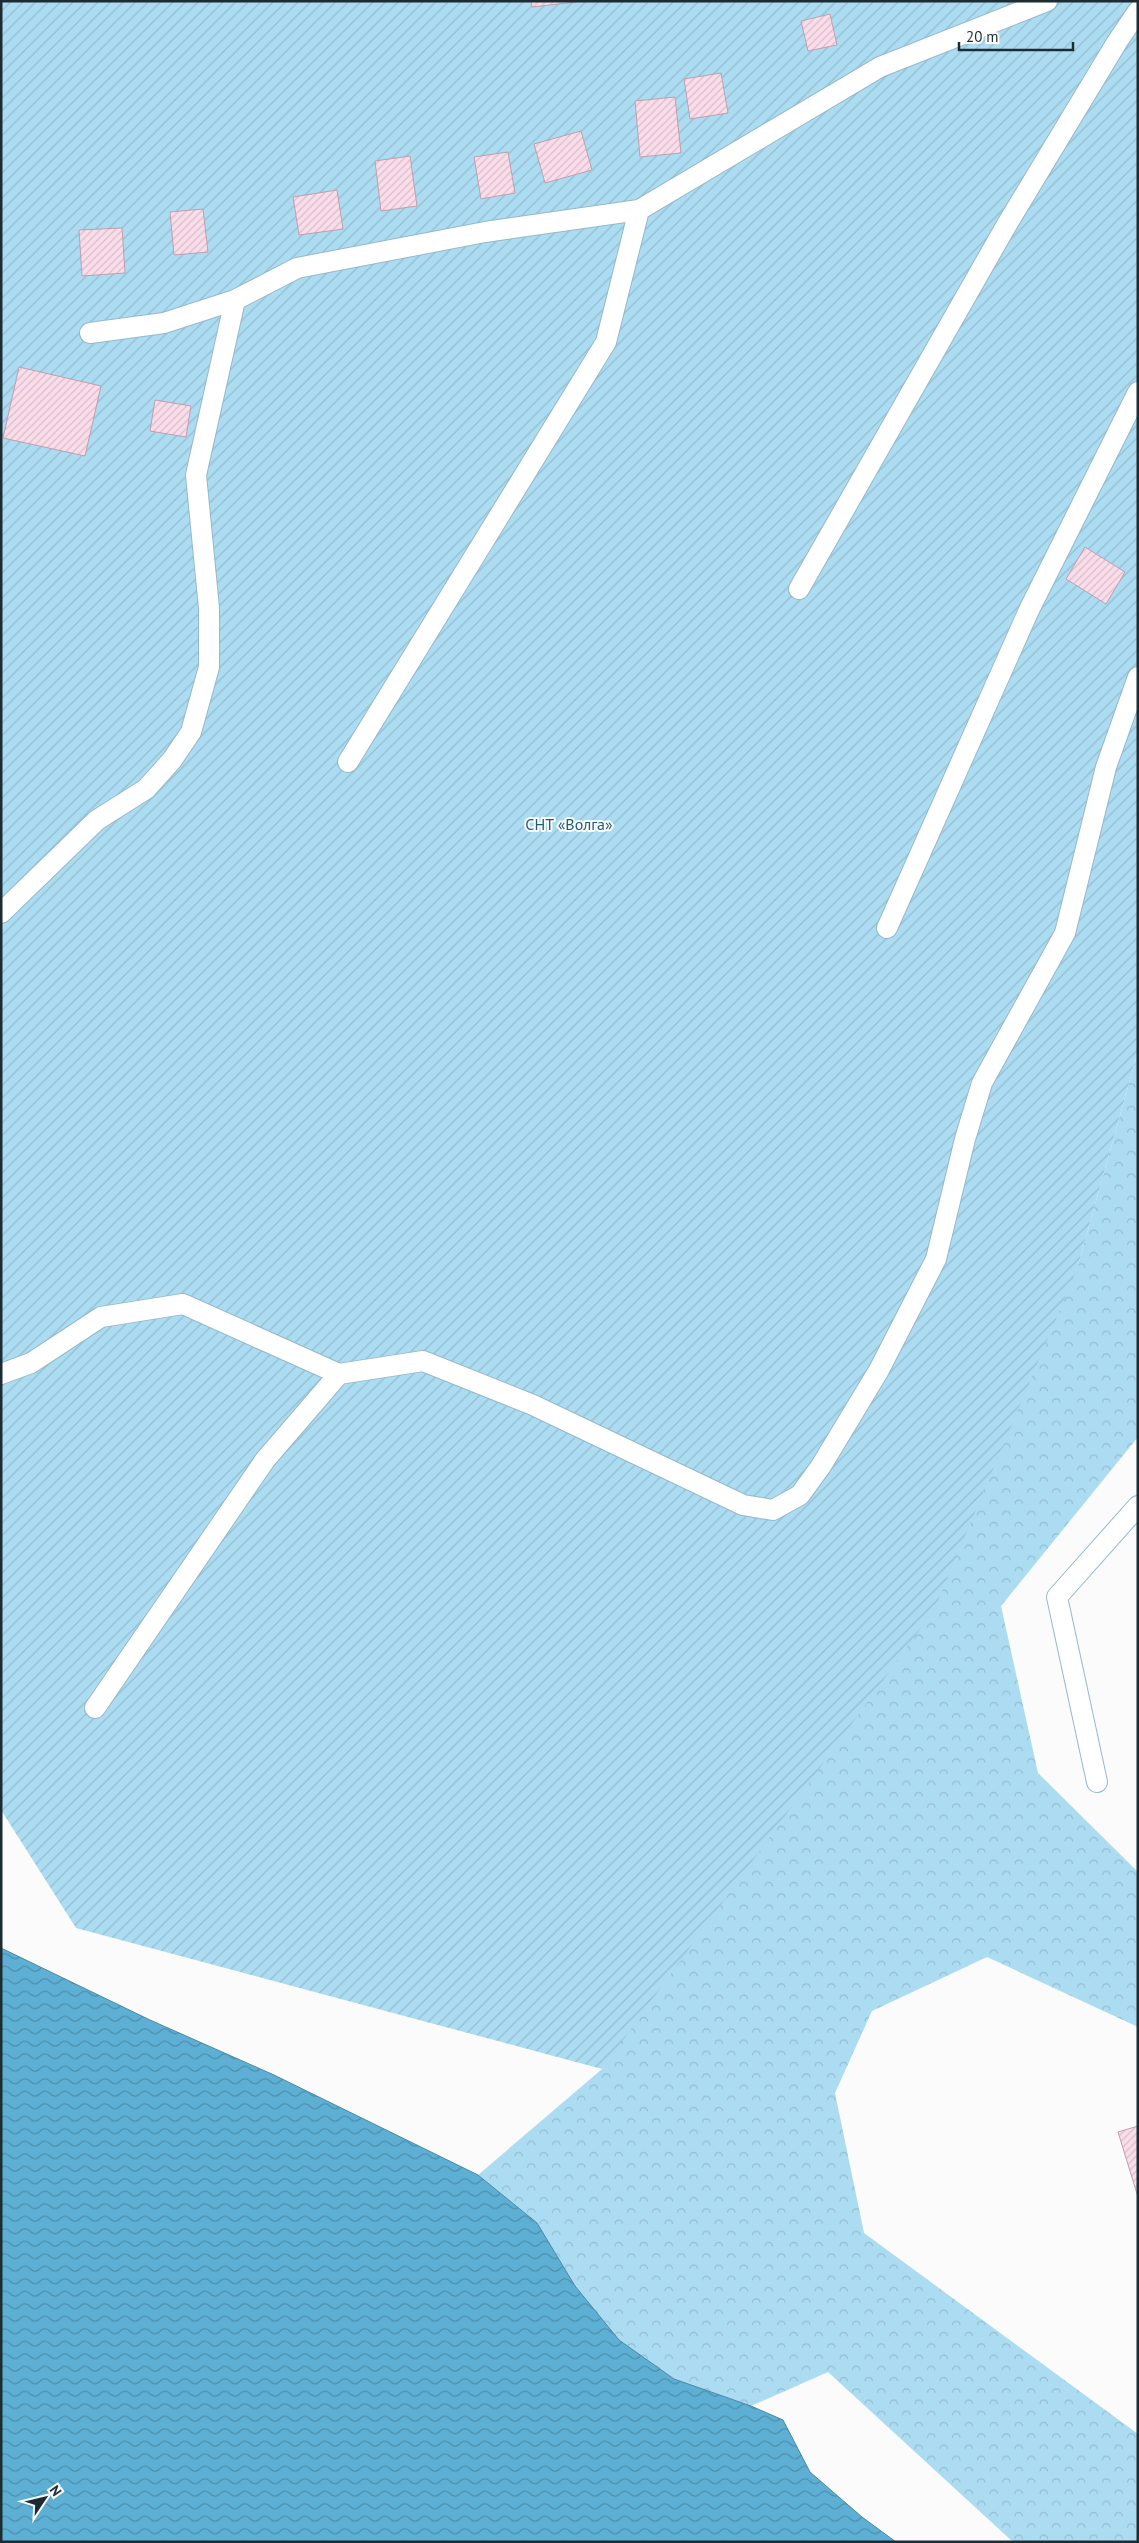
<svg xmlns="http://www.w3.org/2000/svg" width="1139" height="2543" viewBox="0 0 1139 2543" font-family="'PT Sans',sans-serif">
  <style>
    .forest { fill: url(#forest-crowns) }
    .garden { fill: url(#garden-furrows) }
    .water { fill: url(#water-waves); stroke: #4a88a4 }
    .building { fill: url(#building-hatch); stroke: #c19eae }
    .lines { fill: none; stroke-linecap: round; stroke-linejoin: round }
    .service-casing { stroke: #94b9ca; stroke-width: 22 }
    .service { stroke: #fff; stroke-width: 20 }
    .labels { text-anchor: middle; stroke-width: 4; stroke-linejoin: round; paint-order: stroke }
    .park-label { font-size: 16px; fill: #1d5e77; stroke: #fbfbfb }
  </style>
  <defs>
    <pattern id="forest-crowns" width="20" height="18" patternUnits="userSpaceOnUse" patternTransform="scale(1.25)"><rect width="20" height="18" fill="#acdcf2"/><path d="M2 6a3 3 0 1 1 6 0M12 15a3 3 0 1 1 6 0" fill="none" stroke="#94bdd0"/></pattern>
    <pattern id="garden-furrows" width="10" height="10" patternUnits="userSpaceOnUse" patternTransform="scale(1.25)"><rect width="10" height="10" fill="#acdcf2"/><path d="M-1 1l2-2M0 10L10 0M9 11l2-2" fill="none" stroke="#94bdd0"/></pattern>
    <pattern id="water-waves" width="16" height="10" patternUnits="userSpaceOnUse" patternTransform="scale(1.25)"><rect width="16" height="10" fill="#5db0d4"/><path d="M0 5q4-4 8 0t8 0" fill="none" stroke="#4c8fad"/></pattern>
    <pattern id="building-hatch" width="6" height="6" patternUnits="userSpaceOnUse" patternTransform="scale(1.25)"><rect width="6" height="6" fill="#fbddea"/><path d="M-1 1l2-2M0 6l6-6M5 7l2-2" fill="none" stroke="#d7bec9"/></pattern>
  </defs>
  <rect width="100%" height="100%" fill="#fbfbfb"/>
  <path class="forest" d="M 1138,1051 L 1138,1437 L 1001,1606 L 1038,1773 L 1138,1872 L 1138,2027 L 987,1957 L 872,2011 L 835,2093 L 864,2233 L 1138,2434 L 1138,2542 L 1013,2542 L 828,2372 L 751,2406 L 674,2379 L 619,2340 L 575,2286 L 537,2223 L 478,2175 L 602,2069 L 1077,1269 Z"/>
  <path class="garden" d="M 1,1 L 1138,1 L 1138,1051 L 1077,1269 L 934,1610 L 602,2069 L 76,1928 L 1,1810 Z"/>
  <path class="water" d="M 1,1948 L 150,2020 L 274,2075 L 478,2175 L 537,2223 L 575,2286 L 619,2340 L 674,2379 L 751,2406 L 783,2420 L 810,2472 L 862,2517 L 896,2542 L 1,2542 Z"/>
  <path class="building" d="M 531,1 L 576,1 L 576,2 L 532,7 Z
    M 830,14 L 837,45 L 808,51 L 801,21 Z
    M 721,73 L 728,113 L 690,119 L 684,79 Z
    M 675,97 L 681,153 L 640,157 L 635,101 Z
    M 581,131 L 592,170 L 545,183 L 534,144 Z
    M 508,152 L 515,193 L 481,199 L 474,157 Z
    M 410,156 L 417,206 L 381,211 L 375,161 Z
    M 337,190 L 343,229 L 299,235 L 293,197 Z
    M 203,209 L 208,252 L 174,255 L 170,212 Z
    M 122,228 L 125,273 L 82,276 L 79,230 Z
    M 19,367 L 101,386 L 85,456 L 3,438 Z
    M 155,400 L 191,406 L 186,437 L 150,431 Z
    M 1085,547 L 1125,572 L 1106,604 L 1066,579 Z
    M 1138,2126 L 1138,2197 L 1118,2132 Z"/>
  <g class="lines">
    <g class="service-casing">
      <path id="service" d="M 90,333 L 164,323 L 235,300 L 297,268 L 485,232 L 639,210
        M 799,589 L 1006,226 L 1117,42 L 1138,11
        M 348,762 L 606,342 L 639,210 L 880,67 L 1047,1
        M 1,913 L 97,820 L 146,789 L 172,760 L 191,732 L 209,667 L 209,608 L 196,475 L 235,300
        M 887,928 L 1029,610 L 1138,392
        M 1,1374 L 31,1363 L 101,1317 L 183,1304 L 339,1374
        M 95,1708 L 265,1460 L 339,1374 L 423,1361 L 533,1405 L 743,1505 L 773,1510 L 800,1495 L 821,1466 L 879,1370 L 936,1259 L 965,1139 L 982,1083 L 1065,933 L 1106,767 L 1138,677
        M 1097,1782 L 1057,1597 L 1138,1506"/>
    </g>
    <use href="#service" class="service"/>
  </g>
  <g class="labels">
    <g class="park-label">
      <text x="569" y="830">СНТ «Волга»</text>
    </g>
  </g>
  <rect width="1139" height="2543" fill="none" stroke="#1d2c33" stroke-width="5"/>
  <g transform="translate(45 2498) rotate(55)" stroke="#fbfbfb" stroke-width="4" paint-order="stroke">
  <path d="M0-4L9 19L0 12L-9 19Z" fill="#1d2c33"/>
  <text y="-8" font-size="14" font-weight="bold" text-anchor="middle" fill="#1d2c33">N</text>
  </g>
  <path d="M959 42v8h114v-8" fill="none" stroke="#1d2c33" stroke-width="2.5"/>
  <text x="966" y="42" font-size="15" fill="#1d2c33" stroke="#fbfbfb" stroke-width="4" paint-order="stroke">20 m</text>
</svg>
